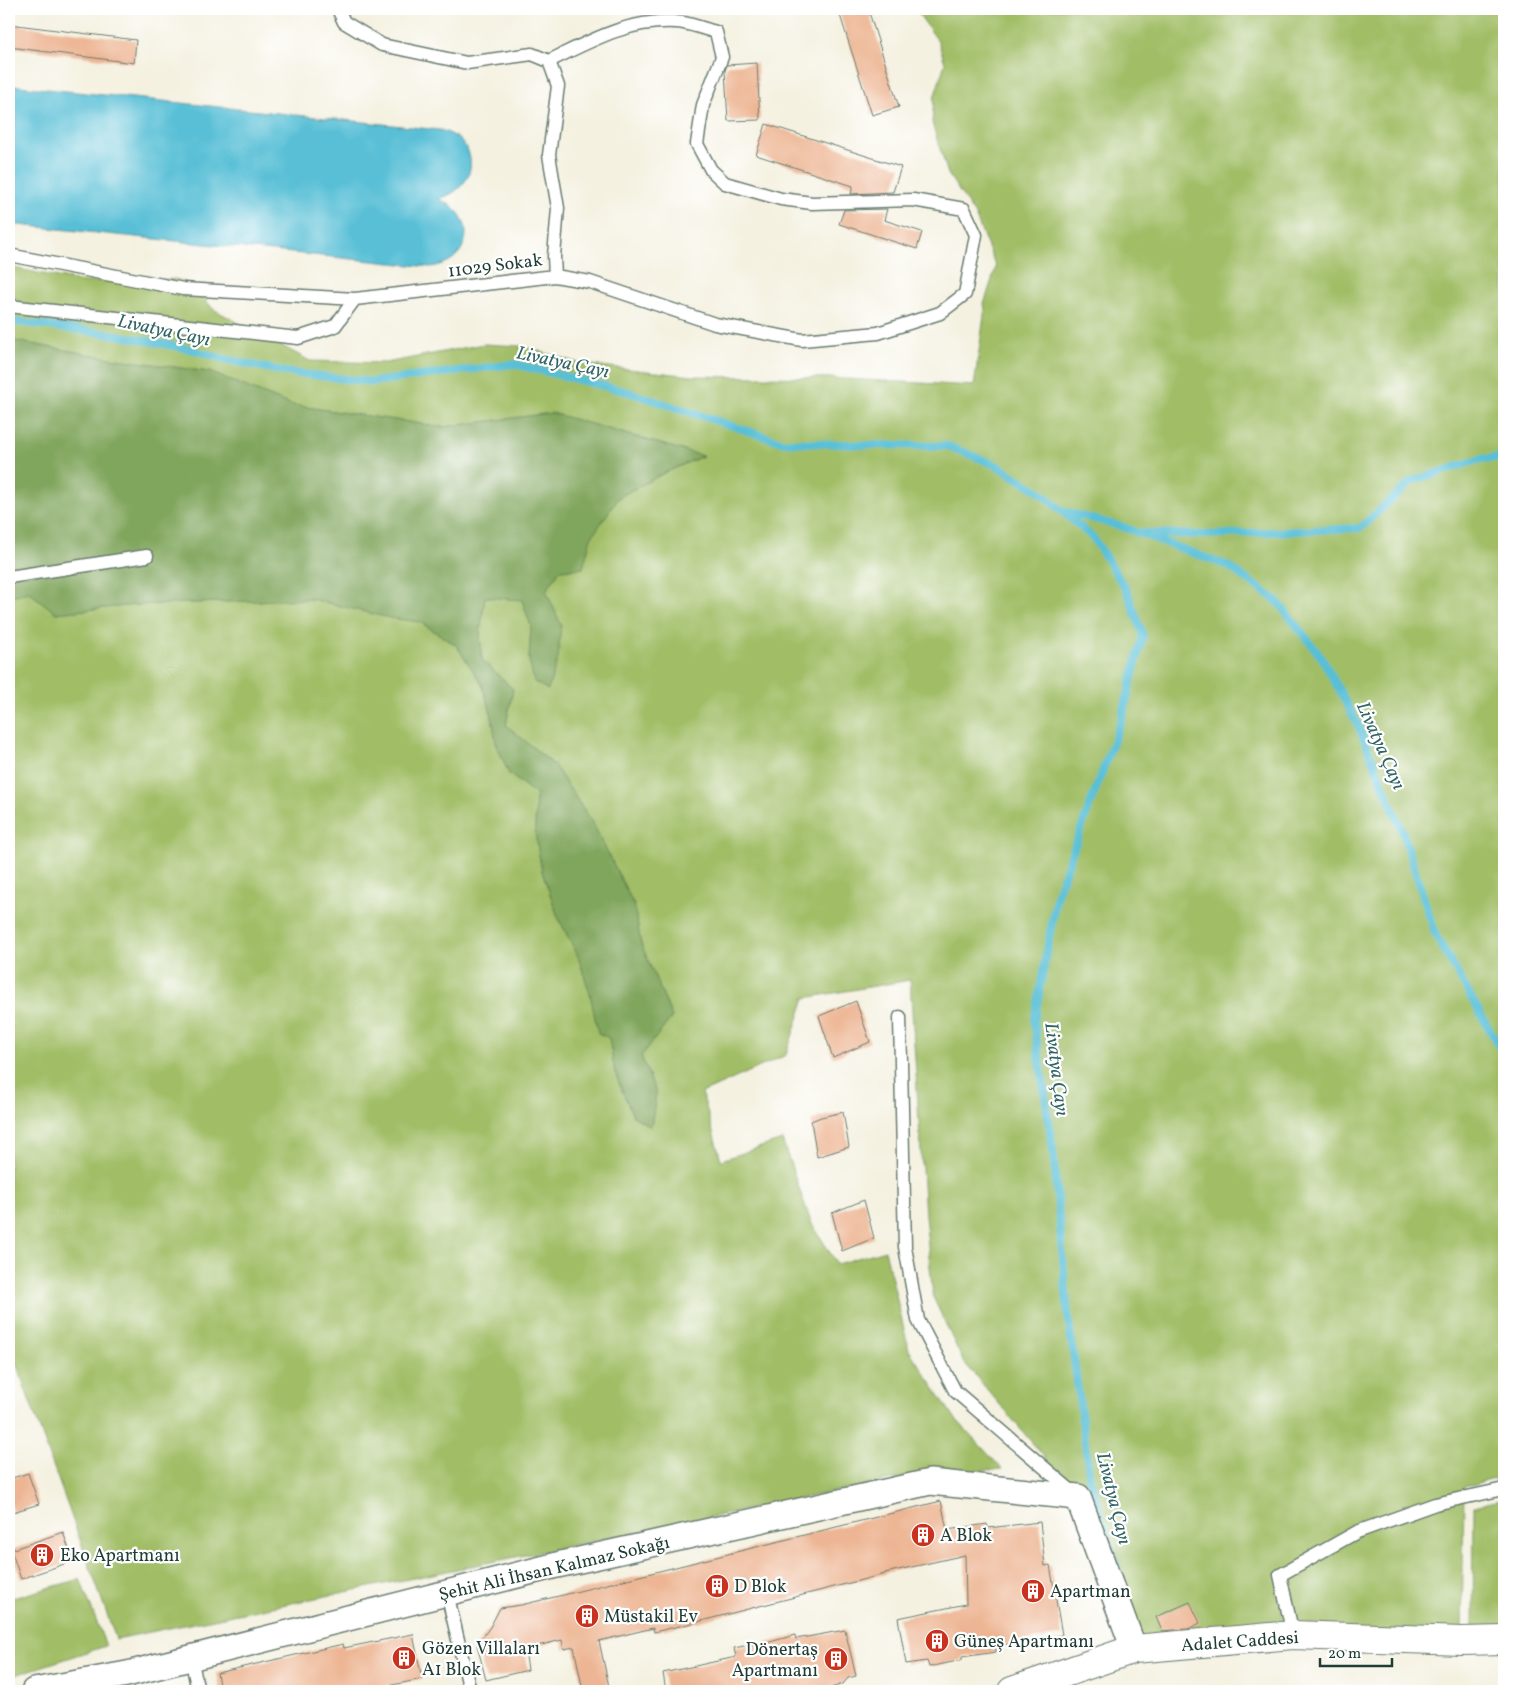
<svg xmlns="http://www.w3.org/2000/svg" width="1513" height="1700" viewBox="0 0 1513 1700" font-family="Vollkorn,serif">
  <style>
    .green { fill: #a1be66; stroke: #607e4d }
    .forest { fill: #80a55b; stroke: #507148 }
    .water { fill: #58bfd6; stroke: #3c7e85 }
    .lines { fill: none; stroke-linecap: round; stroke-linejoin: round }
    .stream { stroke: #58bfd6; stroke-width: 8 }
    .building { fill: #edb593 }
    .lane-casing { stroke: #6a7c70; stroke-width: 15 }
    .street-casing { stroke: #6a7c70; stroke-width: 28 }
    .secondary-casing { stroke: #6a7c70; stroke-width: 30 }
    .lane { stroke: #fff; stroke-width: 12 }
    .street { stroke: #fff; stroke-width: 25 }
    .secondary { stroke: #fff; stroke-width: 28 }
    .labels { text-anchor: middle; stroke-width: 4.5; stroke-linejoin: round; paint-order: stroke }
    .street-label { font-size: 18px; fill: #1f3d34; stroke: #fff }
    .poi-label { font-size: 18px; fill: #1f3d34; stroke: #fff; text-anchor: start }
    .water-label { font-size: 19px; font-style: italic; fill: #306465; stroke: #fff }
  </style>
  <rect width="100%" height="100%" fill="#fff"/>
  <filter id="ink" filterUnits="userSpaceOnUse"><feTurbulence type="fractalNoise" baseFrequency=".02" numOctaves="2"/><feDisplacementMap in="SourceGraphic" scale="10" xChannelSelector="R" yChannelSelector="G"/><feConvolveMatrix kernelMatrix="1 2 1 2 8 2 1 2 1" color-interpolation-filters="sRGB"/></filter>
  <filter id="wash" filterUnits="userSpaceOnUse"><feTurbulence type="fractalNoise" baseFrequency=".0096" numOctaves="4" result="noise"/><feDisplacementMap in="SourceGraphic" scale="20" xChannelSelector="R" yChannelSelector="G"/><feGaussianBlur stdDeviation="1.12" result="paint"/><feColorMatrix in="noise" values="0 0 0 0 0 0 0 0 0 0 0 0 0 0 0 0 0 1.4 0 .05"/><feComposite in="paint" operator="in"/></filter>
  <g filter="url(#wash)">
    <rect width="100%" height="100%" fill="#f4f1e0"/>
    <path class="green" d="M 915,9 L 1504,9 L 1504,1476 L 1464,1487 L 1462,1641 L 1134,1649 L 1078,1497 L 963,1361 L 933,1297 L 925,1216 L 910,980 L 805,998 L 786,1055 L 702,1093 L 721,1160 L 782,1140 L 811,1222 L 837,1264 L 885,1250 L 909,1350 L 953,1416 L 1002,1469 L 916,1475 L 116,1639 L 9,1344 L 9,596 L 29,592 L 56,613 L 135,605 L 312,599 L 390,618 L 420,622 L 456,645 L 482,684 L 492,716 L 496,743 L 509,774 L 536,794 L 535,833 L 542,871 L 558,917 L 578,956 L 590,993 L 609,1038 L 615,1073 L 633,1116 L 651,1126 L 656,1093 L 641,1056 L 672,1017 L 641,944 L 634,905 L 592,822 L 554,765 L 506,725 L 513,689 L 482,660 L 480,633 L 485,596 L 522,600 L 531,626 L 529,660 L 561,625 L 546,591 L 560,570 L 583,568 L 590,538 L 619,497 L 664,473 L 703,456 L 552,413 L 443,427 L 292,405 L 209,372 L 110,358 L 9,340 L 9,267 L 84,282 L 176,279 L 186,283 L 197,290 L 213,309 L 310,361 L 386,363 L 484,344 L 521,346 L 582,364 L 693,376 L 829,378 L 974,386 L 985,309 L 984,304 L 996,267 L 975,215 L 948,174 L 932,123 L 934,98 L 945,63 L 938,41 Z
      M 1504,1499 L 1504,1625 L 1473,1628 L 1474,1506 Z
      M 80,1579 L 106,1646 L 9,1677 L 9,1591 L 13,1598 Z"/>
    <path class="forest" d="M 9,340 L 110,358 L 209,372 L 292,405 L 443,427 L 552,413 L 703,456 L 664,473 L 619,497 L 591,538 L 583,568 L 560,570 L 546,590 L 561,625 L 558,658 L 548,690 L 534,682 L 529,660 L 531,626 L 522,600 L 485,597 L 480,633 L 482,660 L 513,689 L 506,725 L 554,765 L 592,822 L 634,905 L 641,944 L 672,1017 L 641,1056 L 656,1093 L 651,1127 L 633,1116 L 615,1073 L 609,1038 L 598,1033 L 590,994 L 578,956 L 558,917 L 542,871 L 535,833 L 536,794 L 509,774 L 496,743 L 492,716 L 482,684 L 456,645 L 420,622 L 390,618 L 312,599 L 135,605 L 56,613 L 29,592 L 9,596 Z"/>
    <path class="water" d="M 9,85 L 440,130 C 483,141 479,190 437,199 C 479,212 474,263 430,267 L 9,224 Z"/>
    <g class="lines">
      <path class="stream" d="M 9,321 L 117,335 L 189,349 L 224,359 L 285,372 L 372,382 L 514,364 L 628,392 L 782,442 L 865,445 L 948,446 L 996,465 L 1040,492 L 1094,539 L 1127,591 L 1143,635 L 1122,718 L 1057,894 L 1034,1022 L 1053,1150 L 1068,1315 L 1090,1480 L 1118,1572
        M 1063,511 L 1123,527 L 1228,566 L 1277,601 L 1322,658 L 1358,725 L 1403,833 L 1436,936 L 1504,1055
        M 1145,533 L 1205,535 L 1360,528 L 1412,481 L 1481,459 L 1504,457"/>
    </g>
    <g id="blocks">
      <path class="building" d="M 838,9 L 868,9 L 899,107 L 872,115 Z
        M 9,24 L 136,40 L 134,63 L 9,47 Z
        M 757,63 L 760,120 L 728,121 L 725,71 L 727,65 Z
        M 766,124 L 901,167 L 893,192 L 851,194 L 853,186 L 756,155 Z
        M 887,209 L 884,220 L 922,232 L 917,249 L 839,224 L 844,210 Z
        M 856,1001 L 870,1042 L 833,1058 L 819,1016 Z
        M 843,1112 L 849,1147 L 817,1157 L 811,1121 L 821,1117 Z
        M 864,1200 L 874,1238 L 842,1251 L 832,1213 Z
        M 28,1473 L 39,1504 L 13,1512 L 9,1498 L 9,1479 Z
        M 941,1501 L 947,1530 L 987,1524 L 988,1528 L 1040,1522 L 1045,1566 L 1050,1565 L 1062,1635 L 996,1646 L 996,1652 L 962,1657 L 962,1660 L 929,1667 L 927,1661 L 906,1664 L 898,1618 L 966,1604 L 965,1555 L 885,1573 L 885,1574 L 701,1621 L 654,1632 L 653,1628 L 599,1641 L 610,1691 L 583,1691 L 574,1647 L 564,1649 L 562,1640 L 525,1649 L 528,1670 L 486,1680 L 477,1645 L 490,1627 L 500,1608 L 521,1605 L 563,1595 Z
        M 63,1532 L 73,1561 L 21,1579 L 11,1550 Z
        M 1190,1602 L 1200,1623 L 1188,1629 L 1162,1631 L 1156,1617 Z
        M 845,1630 L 856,1676 L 848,1678 L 843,1684 L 831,1688 L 830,1691 L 666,1691 L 663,1673 L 736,1657 L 734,1648 L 759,1643 L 759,1645 L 795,1635 L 796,1639 Z
        M 413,1634 L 422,1679 L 363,1691 L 220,1691 L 217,1673 L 343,1644 L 344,1648 Z"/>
    </g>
  </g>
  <g filter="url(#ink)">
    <use href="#blocks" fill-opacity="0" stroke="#6a7c70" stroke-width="1"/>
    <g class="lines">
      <g class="lane-casing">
        <path id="lane" d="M 549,61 C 591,41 626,20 675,22 C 688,22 703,29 716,32 L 722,57 L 703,105 L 697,144 L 711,170 L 725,183 L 781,199 L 812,203 L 913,200 L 964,209 L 976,235 L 965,294 L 940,313 L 878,333 L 802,340 L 715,324 L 590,282 L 555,276
          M 9,255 L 183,289 L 355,299
          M 9,306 L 298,338 L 335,326 L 355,299 L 555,276 L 554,256 L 558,208 L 549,155 L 558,86 L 549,61 L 532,54 L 467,63 L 382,45 L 344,22 L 338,9
          M 9,577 L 147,556
          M 900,1017 L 905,1247 L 918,1320 L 955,1391 L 1075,1494
          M 447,1593 L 470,1691
          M 1293,1635 L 1280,1575 L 1357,1532 L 1435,1504 L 1504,1489
          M 191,1657 L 198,1691"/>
      </g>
      <g class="street-casing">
        <path id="street" d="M 34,1691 L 127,1674 L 557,1565 L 930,1482 L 1078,1497 L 1134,1649"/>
      </g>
      <g class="secondary-casing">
        <path id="secondary" d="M 1012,1691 L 1134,1649 L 1293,1635 L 1462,1641 L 1504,1640"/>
      </g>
      <use href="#lane" class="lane"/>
      <use href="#street" class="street"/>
      <use href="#secondary" class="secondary"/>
    </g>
  </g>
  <defs>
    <g id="building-disc" transform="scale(1.25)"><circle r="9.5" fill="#c8321e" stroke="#fff"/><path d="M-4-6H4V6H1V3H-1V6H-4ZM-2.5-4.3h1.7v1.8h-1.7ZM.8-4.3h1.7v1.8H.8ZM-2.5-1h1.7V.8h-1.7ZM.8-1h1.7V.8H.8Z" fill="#fff"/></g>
  </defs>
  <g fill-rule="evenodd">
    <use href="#building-disc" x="923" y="1535"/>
    <use href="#building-disc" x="42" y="1555"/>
    <use href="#building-disc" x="717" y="1586"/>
    <use href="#building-disc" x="1033" y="1591"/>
    <use href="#building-disc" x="587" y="1616"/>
    <use href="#building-disc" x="937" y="1641"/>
    <use href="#building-disc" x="404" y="1658"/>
    <use href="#building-disc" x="836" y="1659"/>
  </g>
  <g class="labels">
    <g class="street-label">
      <text transform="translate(495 265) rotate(-7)" y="6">11029 Sokak</text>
      <text transform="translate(554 1568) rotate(-13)" y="6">Şehit Ali İhsan Kalmaz Sokağı</text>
      <text transform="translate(1240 1641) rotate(-4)" y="6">Adalet Caddesi</text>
    </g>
    <g class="poi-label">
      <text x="940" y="1541">A Blok</text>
      <text x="60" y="1561">Eko Apartmanı</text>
      <text x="734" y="1592">D Blok</text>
      <text x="1050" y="1597">Apartman</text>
      <text x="604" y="1622">Müstakil Ev</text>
      <text x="954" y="1647">Güneş Apartmanı</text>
      <text x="422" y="1654">Gözen Villaları<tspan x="422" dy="21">A1 Blok</tspan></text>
      <text x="818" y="1655" text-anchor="end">Dönertaş<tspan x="818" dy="21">Apartmanı</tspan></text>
    </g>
    <g class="water-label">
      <text transform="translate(164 329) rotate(12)" y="7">Livatya Çayı</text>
      <text transform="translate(563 361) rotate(12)" y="7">Livatya Çayı</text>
      <text transform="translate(1382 745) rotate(66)" y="7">Livatya Çayı</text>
      <text transform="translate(1058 1069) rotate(83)" y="7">Livatya Çayı</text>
      <text transform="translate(1115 1498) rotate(76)" y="7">Livatya Çayı</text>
    </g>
  </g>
  <rect width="1513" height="1700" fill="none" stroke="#fff" stroke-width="30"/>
  <path d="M1320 1658v8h72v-8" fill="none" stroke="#1f3d34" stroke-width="2.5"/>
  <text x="1328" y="1658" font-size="15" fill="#1f3d34" stroke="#ffffff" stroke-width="4" paint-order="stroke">20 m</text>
</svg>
